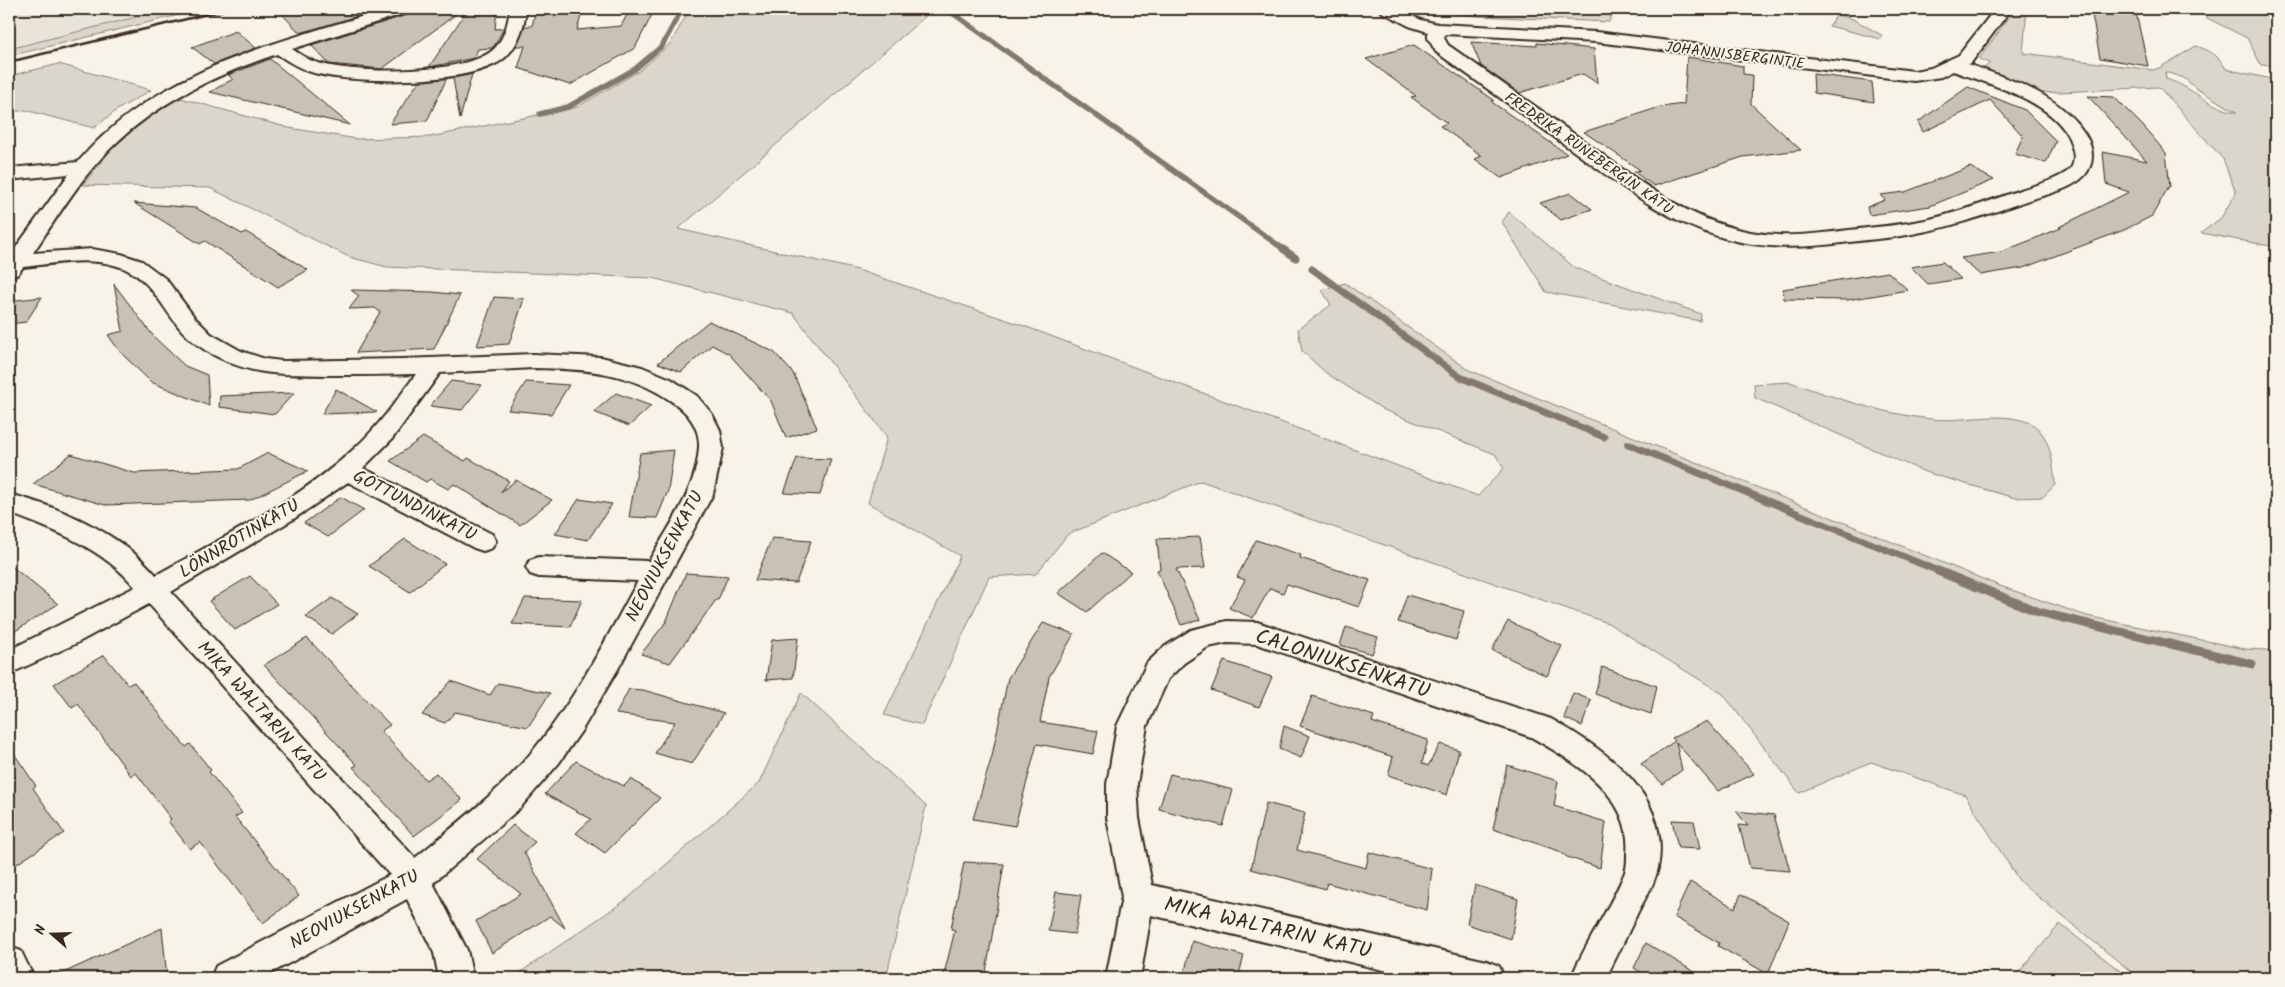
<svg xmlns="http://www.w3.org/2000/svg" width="2285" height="987" viewBox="0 0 2285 987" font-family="Kalam,sans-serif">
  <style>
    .built { fill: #e9e4d9 }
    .green { fill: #dbd6cb; stroke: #8b8074; fill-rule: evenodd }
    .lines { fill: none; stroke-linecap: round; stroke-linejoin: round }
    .stream-far2 { stroke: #84786c; stroke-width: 5.5 }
    .stream-far1 { stroke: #84786c; stroke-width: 7 }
    .stream { stroke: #84786c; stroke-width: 9 }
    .building { fill: #c8c1b6; stroke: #3b2a1e }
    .street-casing { stroke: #3b2a1e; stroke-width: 4 }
    .street { fill: #f7f3e8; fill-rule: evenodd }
    .rail { stroke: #3b2a1e; stroke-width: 2.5 }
    .labels { text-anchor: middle; stroke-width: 4; stroke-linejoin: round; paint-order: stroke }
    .far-street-label { font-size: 15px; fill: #3b2a1e; stroke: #f7f3e8 }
    .street-label { font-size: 18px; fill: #3b2a1e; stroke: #f7f3e8 }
    .near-street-label { font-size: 21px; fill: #3b2a1e; stroke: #f7f3e8 }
  </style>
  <rect width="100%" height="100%" fill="#f7f3e8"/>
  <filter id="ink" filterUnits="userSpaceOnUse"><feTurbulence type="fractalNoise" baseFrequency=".02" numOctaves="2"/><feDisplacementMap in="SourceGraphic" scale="10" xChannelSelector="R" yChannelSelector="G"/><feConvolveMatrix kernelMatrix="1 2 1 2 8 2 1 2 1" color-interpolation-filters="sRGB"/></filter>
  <g filter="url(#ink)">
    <path class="built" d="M 9,9 L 168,9 L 9,49 Z"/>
    <path class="green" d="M 168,9 L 204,9 L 9,56 L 9,49 Z
      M 690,9 L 934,9 L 678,229 L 858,270 L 1016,323 L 1478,496 L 1504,468 L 1495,454 L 1384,410 L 1326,373 L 1302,351 L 1298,329 L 1331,305 L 1322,290 L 1345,283 L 1469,370 L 2000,586 L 2087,616 L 2245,649 L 2267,650 L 2276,653 L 2276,978 L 2139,978 L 2020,882 L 1965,795 L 1871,762 L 1799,793 L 1723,694 L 1608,623 L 1201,481 L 1068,534 L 1036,574 L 989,577 L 922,725 L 884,715 L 960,556 L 868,503 L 887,437 L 793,313 L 652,278 L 387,267 L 349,257 L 210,188 L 83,185 L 123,135 L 154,111 L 177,97 L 289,128 L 357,139 L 430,137 L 577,107 L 639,71 L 670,44 Z
      M 1436,9 L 1614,9 L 1609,22 L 1478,16 L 1428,11 Z
      M 2015,9 L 2027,9 L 2023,53 L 2153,70 L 2159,68 L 2196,46 C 2210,50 2219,56 2226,69 L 2276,80 L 2276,247 L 2201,233 L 2221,218 L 2236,193 L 2223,159 L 2159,87 L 2040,93 L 1981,71 L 1990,63 L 1979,59 ZM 2165,72 L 2184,78 L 2197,89 L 2237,112 C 2211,109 2191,86 2166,79 Z
      M 2195,9 L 2276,9 L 2276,66 L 2261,65 L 2247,38 L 2207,18 Z
      M 1837,15 L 1853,19 L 1883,36 L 1881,39 L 1829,26 Z
      M 59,64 L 151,90 L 117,110 L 94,128 L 25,110 L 9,113 L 9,76 Z
      M 1509,212 L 1575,268 L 1701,314 L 1700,321 L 1546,292 L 1502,222 Z
      M 1790,382 C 1835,398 1883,414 1931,419 C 1963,423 1999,410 2030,423 C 2051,433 2053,465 2055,485 L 2043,497 L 2015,498 L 1925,472 L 1755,398 L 1754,384 Z
      M 801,693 L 926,806 L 886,978 L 512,978 L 626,900 L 759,783 Z
      M 2060,924 L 2129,978 L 2014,978 Z"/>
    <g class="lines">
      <path class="stream-far2" d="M 947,9 L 1285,250
        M 540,114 L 568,107 L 635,69 L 662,46 L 682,9"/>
      <path class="stream-far1" d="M 1283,249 L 1296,258
        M 1312,269 L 1460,377 L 1604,437
        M 1628,444 L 1941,572"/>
      <path class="stream" d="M 1938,571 L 2039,612 L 2252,664"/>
    </g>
    <path class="building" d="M 301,9 L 381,9 L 300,33 L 282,14 Z
      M 413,9 L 463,9 L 382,69 L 329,64 L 311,45 L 410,14 Z
      M 468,9 L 497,9 L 495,29 L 504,28 L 496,43 L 492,48 L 478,49 L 474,58 L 429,67 Z
      M 536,9 L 583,9 L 577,30 L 621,26 L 628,13 L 653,13 L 635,48 L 570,85 L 518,68 L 525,46 L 516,46 L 525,26 L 532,26 Z
      M 2091,9 L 2135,9 L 2148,66 L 2100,58 Z
      M 236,31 L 256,48 L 214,64 L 192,47 Z
      M 1471,42 L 1537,46 L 1537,43 L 1594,49 L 1597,83 L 1583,74 L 1519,93 L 1481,66 Z
      M 1414,45 L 1494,100 L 1492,101 L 1493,103 L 1567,154 L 1501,178 L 1475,159 L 1482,156 L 1440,126 L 1447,123 L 1411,97 L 1416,96 L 1366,59 Z
      M 1687,57 L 1743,66 L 1743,74 L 1752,75 L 1751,104 L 1801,150 L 1743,157 L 1654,186 L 1634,172 L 1640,170 L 1584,132 L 1660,107 L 1684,104 Z
      M 270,59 L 350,125 L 210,92 L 233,79 L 228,75 Z
      M 472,74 L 460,119 L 453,78 Z
      M 1813,74 L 1872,82 L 1874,102 L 1814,93 Z
      M 447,78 L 427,121 L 390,124 L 419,81 Z
      M 1968,87 L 2025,110 L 2056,141 L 2046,163 L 2015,154 L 2023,136 L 1990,100 L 1923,132 L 1918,122 Z
      M 2088,96 L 2114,97 L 2143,126 L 2166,153 L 2170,187 L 2169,186 L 2152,216 L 2124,230 L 2023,268 L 1980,275 L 1961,258 L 2001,252 L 2061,228 L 2059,227 L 2129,192 L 2106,184 L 2103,152 L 2147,161 Z
      M 1970,167 L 1994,180 L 1930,206 L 1869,215 L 1867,207 L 1885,200 L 1880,195 L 1905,192 Z
      M 1571,193 L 1592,209 L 1561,220 L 1540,203 Z
      M 134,203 L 196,208 L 242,234 L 246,232 L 308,270 L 278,287 L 205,241 L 200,244 Z
      M 1943,262 L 1961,279 L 1928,284 L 1911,267 Z
      M 1888,272 L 1908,290 L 1847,300 L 1784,299 L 1783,289 Z
      M 114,284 L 154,337 L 185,366 L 207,375 L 209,406 L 151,382 L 121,353 L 108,335 L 123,331 Z
      M 351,290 L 433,292 L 460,295 L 434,349 L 356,353 L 380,312 L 375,308 L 349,309 L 359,296 Z
      M 42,297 L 26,322 L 9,324 L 9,301 Z
      M 494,297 L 524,299 L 509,344 L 477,346 Z
      M 709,321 L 774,352 L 793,373 L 817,428 L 786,438 L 771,401 L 729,354 L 712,345 L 681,372 L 658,363 Z
      M 451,381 L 482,385 L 462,410 L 430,406 Z
      M 526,382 L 569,385 L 551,414 L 508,410 Z
      M 336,389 L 377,412 L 322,414 Z
      M 294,393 L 275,414 L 219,407 L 220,396 Z
      M 616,393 L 651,406 L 629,426 L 594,412 Z
      M 423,437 L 465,461 L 468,458 L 509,481 L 501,492 L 516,480 L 552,500 L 520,525 L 454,484 L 448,489 L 430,479 L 426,482 L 390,461 Z
      M 674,450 L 668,491 L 657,518 L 629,517 L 640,453 Z
      M 268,453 L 308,471 L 250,500 L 105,505 L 33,484 L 71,454 L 134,473 L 238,469 Z
      M 797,458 L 831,459 L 820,495 L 784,493 Z
      M 341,497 L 364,510 L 328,537 L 304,523 Z
      M 579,499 L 612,504 L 588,540 L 555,534 Z
      M 1200,537 L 1205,568 L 1176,569 L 1200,620 L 1181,625 L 1157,570 L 1160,569 L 1157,539 Z
      M 772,538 L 811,541 L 796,583 L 755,580 Z
      M 405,539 L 445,564 L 410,592 L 369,566 Z
      M 1256,540 L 1301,555 L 1300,558 L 1370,580 L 1359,607 L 1287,584 L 1283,593 L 1270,588 L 1253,618 L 1229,608 L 1245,580 L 1237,577 Z
      M 1102,553 L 1131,572 L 1087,612 L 1058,593 Z
      M 9,564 L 58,604 L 9,635 Z
      M 686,573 L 728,576 L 718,600 L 716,600 L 670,663 L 641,654 L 666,622 Z
      M 250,576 L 277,604 L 235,630 L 209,601 Z
      M 1407,595 L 1464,611 L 1456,640 L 1398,622 Z
      M 332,598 L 358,614 L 332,634 L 306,617 Z
      M 525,598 L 582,600 L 570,627 L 512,624 Z
      M 1508,621 L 1562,646 L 1547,676 L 1492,650 Z
      M 1043,623 L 1074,634 L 1049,677 L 1040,722 L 1098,731 L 1093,754 L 1037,744 L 1015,826 L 973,819 L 992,756 L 1008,678 Z
      M 1346,627 L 1378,637 L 1372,654 L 1340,645 Z
      M 307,638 L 390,725 L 381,731 L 426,780 L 436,773 L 462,800 L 414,836 L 353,767 L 357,765 L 264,665 Z
      M 798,638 L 793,678 L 766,680 L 772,640 Z
      M 104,655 L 128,685 L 134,682 L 186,747 L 190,744 L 211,770 L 209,772 L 242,813 L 235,817 L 299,896 L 263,923 L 200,842 L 190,849 L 168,821 L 171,819 L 136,773 L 131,776 L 78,704 L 72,708 L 54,684 Z
      M 1224,661 L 1272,677 L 1259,707 L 1211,690 Z
      M 1602,667 L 1657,686 L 1651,714 L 1595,694 Z
      M 451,681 L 490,695 L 498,683 L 550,693 L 528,727 L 455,712 L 445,723 L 422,715 Z
      M 629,689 L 643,690 L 724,713 L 692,764 L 655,753 L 675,722 L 616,714 Z
      M 1573,693 L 1591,700 L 1582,726 L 1564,718 Z
      M 1312,696 L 1374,716 L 1372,722 L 1428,740 L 1422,763 L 1428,766 L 1440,744 L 1459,750 L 1447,795 L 1388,775 L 1393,757 L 1300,726 Z
      M 1707,721 L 1754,774 L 1718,791 L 1676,742 L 1682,770 L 1663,784 L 1641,764 L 1675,741 L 1672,738 Z
      M 1284,726 L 1310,736 L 1301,758 L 1279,749 Z
      M 9,746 L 36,786 L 33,788 L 64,833 L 9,869 Z
      M 576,761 L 624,786 L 631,779 L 660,798 L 605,853 L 576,833 L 591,819 L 545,794 Z
      M 1507,765 L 1558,781 L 1554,806 L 1606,822 L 1600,868 L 1567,857 L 1559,851 L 1493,829 Z
      M 1170,774 L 1233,790 L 1223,826 L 1159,809 Z
      M 1266,803 L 1305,813 L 1297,850 L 1366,868 L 1369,852 L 1432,869 L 1427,910 L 1327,883 L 1326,889 L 1251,869 Z
      M 1736,811 L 1774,815 L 1790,871 L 1750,868 L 1739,825 L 1748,826 Z
      M 1672,820 L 1694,821 L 1700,849 L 1678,848 Z
      M 513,825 L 535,842 L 524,852 L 565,928 L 550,916 L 492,953 L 476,921 L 521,894 L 477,859 Z
      M 964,862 L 1004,864 L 985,978 L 943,978 L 955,930 L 951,929 Z
      M 1690,882 L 1735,908 L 1741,894 L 1789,921 L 1768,974 L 1718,946 L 1719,943 L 1674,917 Z
      M 1475,885 L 1518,899 L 1511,939 L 1467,924 Z
      M 1056,892 L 1081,895 L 1075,934 L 1048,931 Z
      M 162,928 L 167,978 L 52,978 Z
      M 1192,941 L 1244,956 L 1238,978 L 1194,978 L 1184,975 Z
      M 1646,943 L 1668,956 L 1704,978 L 1650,978 L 1634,968 Z"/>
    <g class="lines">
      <g class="street-casing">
        <path id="street" d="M 387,9 L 411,9 L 409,12 L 292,49 C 301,55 311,62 322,64 C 359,74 457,74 489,53 C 503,44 508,24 510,9 L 526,9 C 525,26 517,49 502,60 C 466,85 356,84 314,73 C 300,69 289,62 277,54 C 218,74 161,100 115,144 C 82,175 58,216 33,253 L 92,249 L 121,254 L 142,261 L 166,279 L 195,318 L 211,334 L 241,351 L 265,359 L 282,361 L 403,359 L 533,354 L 601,357 L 642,367 L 671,379 L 697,396 L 712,414 L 720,430 L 723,448 L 713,494 L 618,669 L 582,730 L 559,763 L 520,808 L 433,883 L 467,950 L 473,978 L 439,978 L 434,953 L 407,899 L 262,978 L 211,978 L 216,966 L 390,875 L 149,604 L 75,644 L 9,674 L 9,650 L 135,587 C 103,548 54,530 9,513 L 9,494 C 60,507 122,534 156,575 C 224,537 298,501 355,448 C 379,426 397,400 416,374 C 387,375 357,375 328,375 C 290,374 260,377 224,360 C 206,352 190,341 178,326 C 159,302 147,273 114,265 C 85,257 52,264 23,267 L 17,275 L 9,276 L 9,257 L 69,174 L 9,180 L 9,168 L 78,162 C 156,69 277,43 387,9 ZM 533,368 C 586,369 629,371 674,403 C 689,413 700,429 699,447 C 697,489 669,526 649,561 L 539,557 L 530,560 L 526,567 L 530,574 L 539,577 L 638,581 C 598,654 559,732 497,789 C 471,813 443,835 415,858 L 171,592 L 292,520 L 348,482 L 474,548 L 483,551 L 492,548 L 496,541 L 492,534 L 363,468 L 392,439 L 440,373 Z
          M 1380,9 L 1400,9 L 1421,20 L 1438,24 L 1596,32 L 1914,71 L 1931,68 L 1959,55 L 1995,9 L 2011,9 L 1971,63 L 1967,64 C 2012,80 2058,93 2085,134 C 2094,148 2095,164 2084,176 C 2071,190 2044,195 2026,201 C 1990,214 1954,226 1917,233 C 1895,238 1872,239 1850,242 C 1806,248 1767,250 1724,238 C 1666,222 1620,185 1572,150 C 1527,117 1481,84 1436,52 L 1428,38 L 1428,32 L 1409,26 L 1382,12 ZM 1445,34 L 1596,42 L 1914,81 L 1941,77 L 1953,71 C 1989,84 2062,103 2072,147 C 2074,153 2075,162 2071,168 C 2062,179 2033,186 2020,190 C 1990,201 1960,212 1930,219 C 1903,225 1876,227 1849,230 C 1811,235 1775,239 1737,229 C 1681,215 1635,178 1589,145 C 1542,111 1495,78 1448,45 L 1444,38 Z
          M 1227,621 L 1257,622 L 1551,719 C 1606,750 1672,796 1658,868 C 1655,883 1646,897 1639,910 C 1628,933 1617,956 1606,978 L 1571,978 C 1586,942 1610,909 1625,872 C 1627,867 1627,860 1627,854 C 1633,796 1575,762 1531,737 L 1257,644 L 1227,643 L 1208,647 L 1184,663 L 1168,679 L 1147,726 L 1137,784 L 1139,818 L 1152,885 L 1487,961 L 1499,966 L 1504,978 L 1417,978 L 1151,915 L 1140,978 L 1106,978 L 1122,897 L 1107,818 L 1107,784 L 1117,726 L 1147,663 L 1164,647 L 1191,630 Z
          M 9,947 L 21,951 L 34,978 L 9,978 Z"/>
      </g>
      <use href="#street" class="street"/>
      <path class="rail" d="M 9,62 L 228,9"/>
    </g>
  </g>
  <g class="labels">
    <g class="far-street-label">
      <text transform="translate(1735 55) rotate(7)" y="5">JOHANNISBERGINTIE</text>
      <text transform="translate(1589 153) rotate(35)" y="5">FREDRIKA RUNEBERGIN KATU</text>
    </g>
    <g class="street-label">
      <text transform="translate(415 505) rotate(27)" y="6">GOTTUNDINKATU</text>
      <text transform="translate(239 538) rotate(-31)" y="6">LÖNNROTINKATU</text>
      <text transform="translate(664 556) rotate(-62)" y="6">NEOVIUKSENKATU</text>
      <text transform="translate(262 711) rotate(48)" y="6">MIKA WALTARIN KATU</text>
      <text transform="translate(354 909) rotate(-29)" y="6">NEOVIUKSENKATU</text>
    </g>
    <g class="near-street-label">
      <text transform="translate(1343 663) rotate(18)" y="7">CALONIUKSENKATU</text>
      <text transform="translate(1268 927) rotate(13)" y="7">MIKA WALTARIN KATU</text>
    </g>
  </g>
  <rect width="2285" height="987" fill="none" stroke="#f7f3e8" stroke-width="30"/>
  <rect x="15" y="15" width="2255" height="957" fill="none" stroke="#3b2a1e" stroke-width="2" filter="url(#ink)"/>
  <g transform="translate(52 934) rotate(290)" stroke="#f7f3e8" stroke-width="4" paint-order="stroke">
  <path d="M0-4L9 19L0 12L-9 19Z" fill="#3b2a1e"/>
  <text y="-8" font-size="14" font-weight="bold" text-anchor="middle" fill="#3b2a1e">N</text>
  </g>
</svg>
